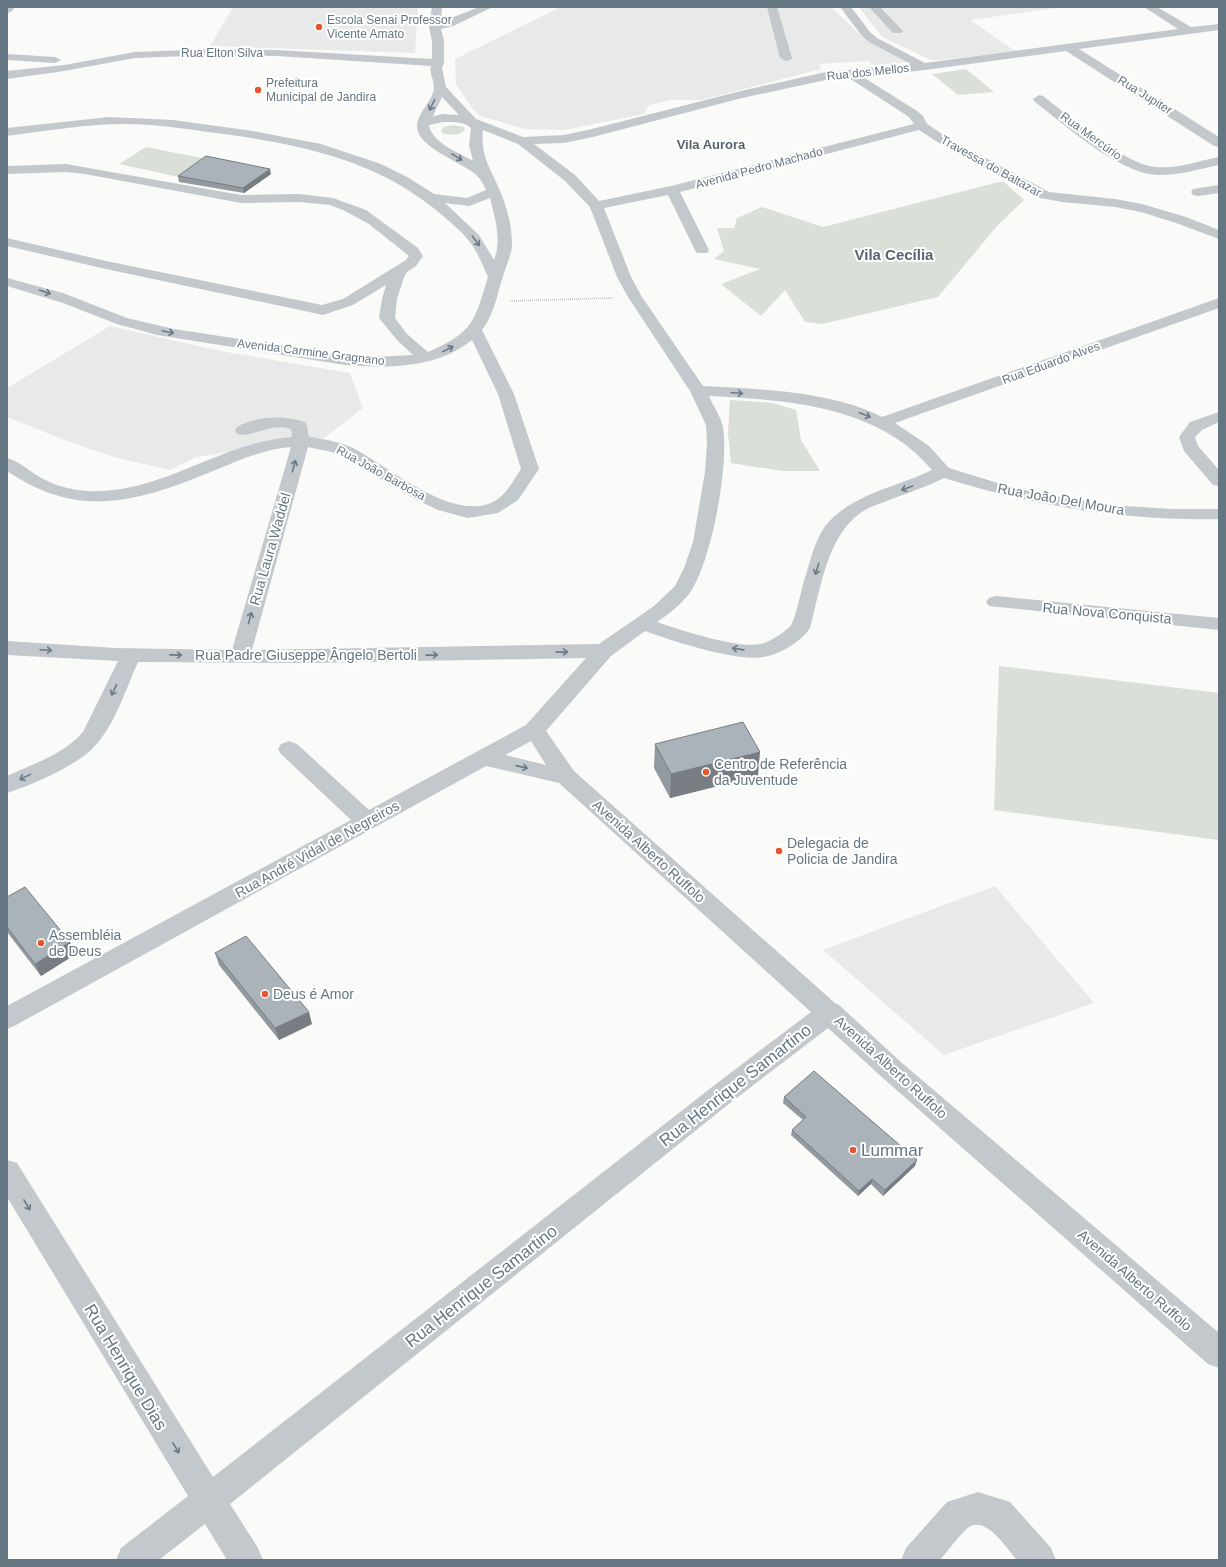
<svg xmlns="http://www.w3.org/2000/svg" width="1226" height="1567" viewBox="0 0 1226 1567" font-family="Helvetica,sans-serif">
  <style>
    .built { fill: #e8e9e9 }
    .green { fill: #dadfd7 }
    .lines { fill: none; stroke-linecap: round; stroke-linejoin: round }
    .path { stroke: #bbbfc2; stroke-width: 1.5; stroke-dasharray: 1 1; stroke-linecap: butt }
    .minor { fill: #c3c8cc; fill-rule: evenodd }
    .wall { fill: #929a9f }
    .shaded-wall { fill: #777d82 }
    .building { fill: #aab3b9; stroke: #777d82 }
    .oneway { stroke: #6a7a87 }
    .poi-dot { fill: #e4572e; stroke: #fff; stroke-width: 1.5 }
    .labels { text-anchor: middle; stroke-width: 4; stroke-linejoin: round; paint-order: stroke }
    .far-poi-label { font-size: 12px; fill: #657683; stroke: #fff; text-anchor: start }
    .far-street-label { font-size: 12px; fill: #657683; stroke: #fff }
    .far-quarter-label { font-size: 13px; font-weight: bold; fill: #57646e; stroke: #fff }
    .street-label { font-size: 14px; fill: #657683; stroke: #fff }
    .poi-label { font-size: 14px; fill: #657683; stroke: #fff; text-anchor: start }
    .far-district-label { font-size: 15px; font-weight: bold; fill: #57646e; stroke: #fff }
    .near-street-label { font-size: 17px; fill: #657683; stroke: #fff }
    .near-poi-label { font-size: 17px; fill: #657683; stroke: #fff; text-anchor: start }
  </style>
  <rect width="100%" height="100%" fill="#fafaf8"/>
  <path class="built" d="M 233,7 L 418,7 L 415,53 L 210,46 Z
    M 561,7 L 831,7 L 867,41 L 909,62 L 873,65 L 868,61 L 819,64 L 821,69 L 702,100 L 671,100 L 649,105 L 644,114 L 564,130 L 524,129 L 480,116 L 472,108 L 456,84 L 455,59 Z
    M 859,7 L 1063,7 L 970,20 L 1015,51 L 941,60 L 931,60 L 882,37 Z
    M 110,326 L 220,351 L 350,373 L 363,408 L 324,438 L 196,457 L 170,470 L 114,457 L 67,441 L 7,417 L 7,388 Z
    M 995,886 L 1094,1003 L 944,1055 L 823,950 Z"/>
  <path class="green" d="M 966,69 L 994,92 L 958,95 L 932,74 Z
    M 453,125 L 464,127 L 465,130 C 458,136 448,136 441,132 L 443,127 Z
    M 146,147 L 206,159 L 179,177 L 119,164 Z
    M 1003,181 L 1024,200 L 997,226 L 938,297 L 822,324 L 805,322 L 785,290 L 761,316 L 721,284 L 760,269 L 714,259 L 724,251 L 717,228 L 734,228 L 737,218 L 762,207 L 823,227 Z
    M 730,400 L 773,403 L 796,410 L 801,440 L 820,471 L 782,471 L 731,463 L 728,433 Z
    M 999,666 L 1219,693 L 1219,840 L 994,810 Z"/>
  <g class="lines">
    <path class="path" d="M 510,301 L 613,298"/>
    <path class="minor" d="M 7,7 L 15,7 L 11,12 L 7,13 Z
      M 432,7 L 442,7 L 441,22 L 479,7 L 493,7 L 453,26 L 441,29 L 444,41 L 444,63 L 442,68 L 446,87 L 476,119 L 523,137 L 564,135 L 592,129 L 741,91 L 826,72 L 911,64 L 869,42 L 862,36 L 840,7 L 851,7 L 870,32 L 877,38 L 925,63 L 1178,29 L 1144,7 L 1157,7 L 1191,27 L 1219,24 L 1219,30 L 1079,49 L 1219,137 L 1219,147 L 1214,146 L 1066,51 L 925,70 L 863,77 L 917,111 L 923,116 L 927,124 L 950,139 L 1049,192 L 1115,199 L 1142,204 L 1186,217 L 1219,230 L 1219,239 L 1176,223 L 1141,212 L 1115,207 L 1062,202 L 1040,198 L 942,145 L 919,130 L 680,192 L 709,250 L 707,253 L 697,253 L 695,250 L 668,195 L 604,208 L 631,277 L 642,297 L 703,386 C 759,389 832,391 882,417 L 1219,298 L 1219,308 L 895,423 L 929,446 L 949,468 L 1014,488 L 1078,500 L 1125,506 L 1172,509 L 1219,509 L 1219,519 C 1124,521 1034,506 944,478 C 920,490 895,497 871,507 C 828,526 821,588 810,628 C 801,642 780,654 764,657 C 736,662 673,641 645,631 L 611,656 L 546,731 L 574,771 L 835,1003 L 839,1005 L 902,1063 L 1219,1333 L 1219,1368 L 1208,1364 L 884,1079 L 828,1028 L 730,1103 L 230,1504 L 258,1548 L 263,1560 L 227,1560 L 205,1524 L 159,1560 L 116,1560 L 121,1548 L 188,1496 L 7,1197 L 7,1160 L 17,1163 L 213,1477 L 712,1087 L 811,1012 L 559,783 L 486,766 L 16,1025 L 7,1029 L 7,1006 L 351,820 L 281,754 L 278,749 L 281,744 L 289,741 L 297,744 L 369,810 L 526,725 L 586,658 L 308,663 L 138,662 C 126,689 114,727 93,748 C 77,765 30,786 7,793 L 7,776 C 33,764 64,754 83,732 L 118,661 L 7,655 L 7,641 L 115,648 L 232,650 L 291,447 C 263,449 238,461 213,471 C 137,502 79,520 7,471 L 7,458 C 19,461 28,470 38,476 C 52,485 71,490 87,491 C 161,495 220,442 292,437 L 291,429 C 269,422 254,438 237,434 L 235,430 C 238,425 243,424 248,422 C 268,416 285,416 305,422 L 307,426 L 309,437 C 324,439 340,442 353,448 C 389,467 444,515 485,505 C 503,501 512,483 521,469 L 498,394 L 472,340 C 436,369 389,368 345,365 L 157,335 L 117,324 L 63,303 L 7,286 L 7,278 L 63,293 L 127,318 L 174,329 L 345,355 L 374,357 L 413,355 L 397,340 L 379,318 L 382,299 L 386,285 L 353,305 L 323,315 L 106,269 L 7,246 L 7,238 L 106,261 L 322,305 L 343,299 L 406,260 L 409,256 L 369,224 L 343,210 L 330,205 L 299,202 L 241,203 L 85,174 L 66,172 L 7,174 L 7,166 L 66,164 L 241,195 L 299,194 L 333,198 L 366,210 L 418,248 L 423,256 L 416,266 L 407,272 L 404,277 L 397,299 L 395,318 L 407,334 L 428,352 C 474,332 474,322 488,277 C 483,266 479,255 472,245 C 464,233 452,224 442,215 C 380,161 303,145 224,134 C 191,130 158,124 124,124 C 85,124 46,131 7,136 L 7,128 L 109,117 L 173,120 L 253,131 L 321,144 L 381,164 L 409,178 L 434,194 L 467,198 L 486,190 C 483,183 480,178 474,173 C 460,162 416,146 417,126 C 417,113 434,100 434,87 C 434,80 429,73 431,66 L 277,56 L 213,55 L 135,58 L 64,71 L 7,79 L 7,71 L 64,65 L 135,52 L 213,49 L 277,50 L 432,59 L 432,41 L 429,27 ZM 849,78 L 909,117 L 914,124 L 671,186 L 599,201 L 575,175 L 534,144 L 564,143 L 593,137 L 742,98 L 826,80 ZM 442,97 L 459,115 L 443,114 L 433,116 ZM 443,122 C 452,122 464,121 471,128 L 469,145 L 473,161 C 458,152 432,143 429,125 ZM 483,130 L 518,144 L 565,181 L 590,207 L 617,277 L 628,297 L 690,391 L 706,425 L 707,442 L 705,472 L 693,542 L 684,568 L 675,586 L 654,606 L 599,644 L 252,650 L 308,447 L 336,453 L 413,498 L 438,510 L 468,518 L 498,513 L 518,500 L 539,469 L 514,394 L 482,330 C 495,313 497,293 504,273 C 507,263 512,254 512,244 C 512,228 508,211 502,196 C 493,171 480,159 483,130 ZM 490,198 C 495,218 502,240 494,260 L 479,235 L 445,203 L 469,206 ZM 709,396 C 788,400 878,405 932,470 C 897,487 852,494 826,525 C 814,541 810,563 804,581 C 801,591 796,617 791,625 C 787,631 768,643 761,644 C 738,649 680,630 657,622 C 669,614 683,603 691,591 C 712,559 729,465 723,427 C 721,417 713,406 709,396 ZM 531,741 L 546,765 L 505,755 Z
      M 767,7 L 777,7 L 792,58 L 790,60 L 786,61 L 780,58 Z
      M 869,7 L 880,7 L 901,29 L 903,31 L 901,33 L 893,33 Z
      M 7,54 L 55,57 L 61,60 L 55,63 L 7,60 Z
      M 1039,95 L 1043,96 C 1069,116 1125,165 1156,167 C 1177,169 1199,161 1219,157 L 1219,165 C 1199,169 1177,176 1156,175 C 1117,172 1065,125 1035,102 L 1033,99 Z
      M 1219,185 L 1219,193 L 1198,196 L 1193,195 L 1191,192 L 1193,189 Z
      M 1219,412 L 1219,422 L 1202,430 L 1195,437 L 1198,446 L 1219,470 L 1219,486 L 1213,485 L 1184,451 L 1179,437 L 1190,422 Z
      M 996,596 L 1219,618 L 1219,630 L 989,606 L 986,602 L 989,598 Z
      M 978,1492 L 1010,1502 L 1051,1548 L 1056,1560 L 1017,1560 C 1007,1549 987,1516 969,1527 C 962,1532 947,1552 940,1560 L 901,1560 L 906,1548 L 947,1502 Z"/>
  </g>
  <path class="wall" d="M 271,174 L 244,193 L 179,182 L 178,176 Z
    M 655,744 L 758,776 L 670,798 L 654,768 Z
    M 7,897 L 76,954 L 41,976 L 7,932 Z
    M 215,953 L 312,1024 L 279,1040 L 219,965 Z
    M 784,1097 L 915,1166 L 883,1196 L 871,1184 L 858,1196 L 791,1135 L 792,1130 L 803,1120 L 783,1103 Z"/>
  <path class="shaded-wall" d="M 270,169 L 271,174 L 244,193 L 243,188 Z
    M 760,752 L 758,776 L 670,798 L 671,774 Z
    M 70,942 L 76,954 L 41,976 L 35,964 Z
    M 309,1012 L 312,1024 L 279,1040 L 275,1028 Z
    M 917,1160 L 915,1166 L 883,1196 L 885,1190 Z
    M 872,1179 L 871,1184 L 858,1196 L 859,1191 Z"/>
  <path class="building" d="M 206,156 L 270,169 L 243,188 L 178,176 Z
    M 743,722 L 760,752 L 671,774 L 655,744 Z
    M 25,887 L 70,942 L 35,964 L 7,927 L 7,897 Z
    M 246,936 L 309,1012 L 275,1028 L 215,953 Z
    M 814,1071 L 917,1160 L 885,1190 L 872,1179 L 859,1191 L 792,1130 L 806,1117 L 784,1097 Z"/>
  <defs><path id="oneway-shaft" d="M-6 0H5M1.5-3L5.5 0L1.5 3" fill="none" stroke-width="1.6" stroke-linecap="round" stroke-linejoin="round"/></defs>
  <g class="oneway">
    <use href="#oneway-shaft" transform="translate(432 105) rotate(116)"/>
    <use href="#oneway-shaft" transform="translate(457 157) rotate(32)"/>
    <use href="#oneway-shaft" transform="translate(476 241) rotate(53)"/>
    <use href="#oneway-shaft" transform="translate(45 292) rotate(19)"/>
    <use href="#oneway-shaft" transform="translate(168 332) rotate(12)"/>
    <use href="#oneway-shaft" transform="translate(448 349) rotate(-27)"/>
    <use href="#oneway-shaft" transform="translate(737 393) rotate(3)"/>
    <use href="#oneway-shaft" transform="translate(865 415) rotate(21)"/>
    <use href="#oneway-shaft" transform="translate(294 466) rotate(-74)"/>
    <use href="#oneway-shaft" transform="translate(907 488) rotate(160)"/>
    <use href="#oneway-shaft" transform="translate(817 569) rotate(107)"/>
    <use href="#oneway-shaft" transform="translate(250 618) rotate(-74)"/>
    <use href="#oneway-shaft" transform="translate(738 649) rotate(-172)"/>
    <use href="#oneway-shaft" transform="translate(46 650) rotate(3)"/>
    <use href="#oneway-shaft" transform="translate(562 652) rotate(-1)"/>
    <use href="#oneway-shaft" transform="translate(176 655) rotate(1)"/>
    <use href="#oneway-shaft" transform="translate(432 655) rotate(-1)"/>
    <use href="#oneway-shaft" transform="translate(114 690) rotate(115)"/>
    <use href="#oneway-shaft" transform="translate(522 767) rotate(13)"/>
    <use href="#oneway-shaft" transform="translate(25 777) rotate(154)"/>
    <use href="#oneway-shaft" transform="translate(27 1205) rotate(59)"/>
    <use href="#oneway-shaft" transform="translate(176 1448) rotate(59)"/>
  </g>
  <g class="poi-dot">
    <circle cx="319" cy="27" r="4"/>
    <circle cx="258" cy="90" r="4"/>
    <circle cx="706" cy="772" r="4"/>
    <circle cx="779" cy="851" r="4"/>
    <circle cx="41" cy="943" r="4"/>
    <circle cx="265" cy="994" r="4"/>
    <circle cx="853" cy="1150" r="4"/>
  </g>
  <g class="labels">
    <g class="far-poi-label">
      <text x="327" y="24">Escola Senai Professor<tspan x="327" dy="14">Vicente Amato</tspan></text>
      <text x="266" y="87">Prefeitura<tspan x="266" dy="14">Municipal de Jandira</tspan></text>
    </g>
    <g class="far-street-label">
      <text x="222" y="57">Rua Elton Silva</text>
      <text transform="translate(868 72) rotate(-6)" y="4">Rua dos Mellos</text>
      <text transform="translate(1145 95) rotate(32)" y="4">Rua Jupiter</text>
      <text transform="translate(1091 136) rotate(36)" y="4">Rua Mercúrio</text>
      <text transform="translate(991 166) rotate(29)" y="4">Travessa do Baltazar</text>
      <text transform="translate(759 168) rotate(-15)" y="4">Avenida Pedro Machado</text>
      <text transform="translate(311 352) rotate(7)" y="4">Avenida Carmine Gragnano</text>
      <text transform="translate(1051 363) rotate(-20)" y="4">Rua Eduardo Alves</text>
      <text transform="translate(381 473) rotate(29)" y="4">Rua João Barbosa</text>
    </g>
    <g class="far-quarter-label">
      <text x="711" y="149">Vila Aurora</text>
    </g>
    <g class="street-label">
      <text transform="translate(1061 499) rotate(10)" y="5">Rua João Del Moura</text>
      <text transform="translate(270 549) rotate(-74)" y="5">Rua Laura Waddel</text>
      <text transform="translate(1107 613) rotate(5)" y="5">Rua Nova Conquista</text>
      <text x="306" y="660">Rua Padre Giuseppe Ângelo Bertoli</text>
      <text transform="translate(317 849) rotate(-29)" y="5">Rua André Vidal de Negreiros</text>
      <text transform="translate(649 851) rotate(42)" y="5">Avenida Alberto Ruffolo</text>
      <text transform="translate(891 1067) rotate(42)" y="5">Avenida Alberto Ruffolo</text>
      <text transform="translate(1135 1280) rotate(41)" y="5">Avenida Alberto Ruffolo</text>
    </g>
    <g class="poi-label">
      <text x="714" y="769">Centro de Referência<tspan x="714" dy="16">da Juventude</tspan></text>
      <text x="787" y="848">Delegacia de<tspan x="787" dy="16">Policia de Jandira</tspan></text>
      <text x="49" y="940">Assembléia<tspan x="49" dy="16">de Deus</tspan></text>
      <text x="273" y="999">Deus é Amor</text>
    </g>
    <g class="far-district-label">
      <text x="894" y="260">Vila Cecília</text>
    </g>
    <g class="near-street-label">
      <text transform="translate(735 1085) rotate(-38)" y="6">Rua Henrique Samartino</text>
      <text transform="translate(481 1286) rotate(-38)" y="6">Rua Henrique Samartino</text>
      <text transform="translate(126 1367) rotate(59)" y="6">Rua Henrique Dias</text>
    </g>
    <g class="near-poi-label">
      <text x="861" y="1156">Lummar</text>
    </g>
  </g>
  <rect width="1226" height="1567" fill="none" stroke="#657683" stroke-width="16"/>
</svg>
